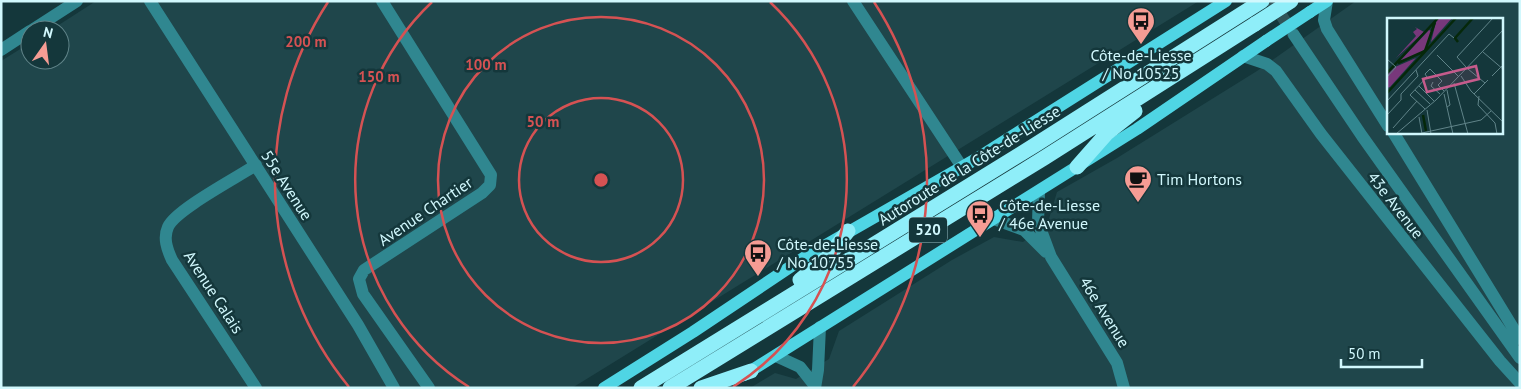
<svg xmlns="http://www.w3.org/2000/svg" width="1521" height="389" viewBox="0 0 1521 389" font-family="'PT Sans',sans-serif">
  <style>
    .built { fill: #1f464b; fill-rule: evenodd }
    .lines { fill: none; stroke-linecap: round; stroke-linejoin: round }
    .minor-tunnel { stroke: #305458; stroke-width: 12; stroke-dasharray: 12 6; stroke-linecap: butt }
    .minor { stroke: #308790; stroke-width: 12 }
    .major { stroke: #4fd5e4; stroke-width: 12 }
    .highway { stroke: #8feef9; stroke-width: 15 }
    .major-bridge { stroke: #4fd5e4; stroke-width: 12 }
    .highway-bridge { stroke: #8feef9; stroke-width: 15 }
    .ring { fill: none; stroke: #d55253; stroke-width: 2.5 }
    .labels { text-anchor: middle; stroke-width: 5; stroke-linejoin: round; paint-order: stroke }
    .shield { fill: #14373b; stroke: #98bec3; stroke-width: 1 }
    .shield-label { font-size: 15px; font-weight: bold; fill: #d1f8fd }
    .poi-label { font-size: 16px; fill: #d1f8fd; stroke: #14373b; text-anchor: start }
    .street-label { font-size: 16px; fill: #d1f8fd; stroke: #14373b }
    .inset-river { fill: none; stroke: #05280a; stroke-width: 2.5 }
    .inset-road { fill: none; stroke: #608489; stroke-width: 1 }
    .view { fill: #c65b8c; fill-opacity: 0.15; stroke: #c65b8c; stroke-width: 2.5 }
    .inset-edge { fill: none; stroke: #d1f8fd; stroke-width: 2.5 }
    .centre { fill: #d55253; stroke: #14373b; stroke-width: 2.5 }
    .ring-label { font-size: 15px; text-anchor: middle; font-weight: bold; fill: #d55253; stroke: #14373b; stroke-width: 5; stroke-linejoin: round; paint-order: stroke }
  </style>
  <rect width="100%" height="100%" fill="#14373b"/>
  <path class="built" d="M 96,1 L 1199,1 L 572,388 L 1,388 L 1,61 L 30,43 L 30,60 L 60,60 L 60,30 L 51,30 Z
    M 1356,1 L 1520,1 L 1520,388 L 750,388 L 775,373 L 796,379 L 829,359 L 839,331 L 952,260 L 994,237 L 1023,242 L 1048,222 L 1057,192 L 1117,158 L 1257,71 ZM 1388,19 L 1502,19 L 1502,132 L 1388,132 Z"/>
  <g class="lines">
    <path class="minor-tunnel" d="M 1272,1 L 1294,35"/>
    <path class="minor" d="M 150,1 L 358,325 L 394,388
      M 382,1 L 491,175 L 490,185 L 482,193 L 364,270 L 359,279 L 363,294 L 429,388
      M 853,1 L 962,167
      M 1327,1 L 1324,20 L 1327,29 L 1388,126
      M 32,30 L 77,1
      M 1294,35 L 1362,136 L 1520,358
      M 1,50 L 30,31
      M 1243,56 L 1267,64 L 1276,71 L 1321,134 L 1500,361 L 1520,383
      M 1393,132 L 1520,339
      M 1039,191 L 1038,222 L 1051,257 L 1117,363 L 1124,388
      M 994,219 L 1024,230 L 1046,252
      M 776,356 L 800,367 L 815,386
      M 256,388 L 172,260 C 167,249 163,238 168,227 C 175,210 238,177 256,165
      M 815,388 L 818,370 L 820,327"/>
    <path class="major" d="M 1310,12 L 1327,1
      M 744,375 L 1137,129 L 1266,41
      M 604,388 L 693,332 L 805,257 L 976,159 L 1226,1"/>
    <path class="highway" d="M 1077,167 L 1107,133 L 1135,111
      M 800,280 L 829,256 L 848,231
      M 641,388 L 1035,145 L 1262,1
      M 670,388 L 1044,158 L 1255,24
      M 701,388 L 751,371"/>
    <path class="major-bridge" d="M 1266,41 L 1310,12"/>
    <path class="highway-bridge" d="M 1255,24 L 1291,1"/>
  </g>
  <g class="ring">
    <circle cx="601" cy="180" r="82"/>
    <circle cx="601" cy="180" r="163"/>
    <path d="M469 387A245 245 0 0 1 432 2M770 2A245 245 0 0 1 733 387"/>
    <path d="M349 387A326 326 0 0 1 328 2M874 2A326 326 0 0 1 853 387"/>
  </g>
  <defs>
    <g id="bus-pin" transform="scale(1.4375)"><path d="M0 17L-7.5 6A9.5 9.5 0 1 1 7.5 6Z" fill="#f59c94" stroke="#14373b"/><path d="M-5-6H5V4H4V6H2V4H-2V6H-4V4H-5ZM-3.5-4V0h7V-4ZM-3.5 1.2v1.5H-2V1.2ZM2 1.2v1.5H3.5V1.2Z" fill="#111"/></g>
    <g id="cafe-pin" transform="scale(1.4375)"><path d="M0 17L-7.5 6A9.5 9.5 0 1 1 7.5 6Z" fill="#f59c94" stroke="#14373b"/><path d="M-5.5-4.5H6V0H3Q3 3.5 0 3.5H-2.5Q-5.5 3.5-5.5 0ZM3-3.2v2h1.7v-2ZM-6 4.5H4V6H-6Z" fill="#111"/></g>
  </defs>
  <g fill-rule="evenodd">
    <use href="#bus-pin" x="1141" y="21"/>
    <use href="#cafe-pin" x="1138" y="179"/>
    <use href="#bus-pin" x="980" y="214"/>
    <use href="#bus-pin" x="758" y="253"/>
  </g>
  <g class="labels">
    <rect class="shield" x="909" y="217.5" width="38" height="25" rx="4"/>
    <g class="shield-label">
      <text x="928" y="235">520</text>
    </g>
    <g class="poi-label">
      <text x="1141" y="61" text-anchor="middle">Côte-de-Liesse<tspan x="1141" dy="18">/ No 10525</tspan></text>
      <text x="1157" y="185">Tim Hortons</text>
      <text x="999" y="211">Côte-de-Liesse<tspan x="999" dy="18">/ 46e Avenue</tspan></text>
      <text x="777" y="250">Côte-de-Liesse<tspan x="777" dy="18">/ No 10755</tspan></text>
    </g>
    <g class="street-label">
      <text transform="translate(969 165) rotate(-32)" y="6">Autoroute de la Côte-de-Liesse</text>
      <text transform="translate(287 185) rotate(57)" y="6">55e Avenue</text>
      <text transform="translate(1396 205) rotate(52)" y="6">43e Avenue</text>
      <text transform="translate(425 211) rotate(-34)" y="6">Avenue Chartier</text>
      <text transform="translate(214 292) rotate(57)" y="6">Avenue Calais</text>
      <text transform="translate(1105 312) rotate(58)" y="6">46e Avenue</text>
    </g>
  </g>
  <g transform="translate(1387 18)">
    <rect width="116" height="116" fill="#14373b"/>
    <path d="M 52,0 L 65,0 L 44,24 L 49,4 ZM 28,9 L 37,14 L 9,40 L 29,18 L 26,14 L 30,11 ZM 42,12 L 44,13 L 40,29 L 31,37 L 13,43 ZM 29,40 L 3,69 L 0,70 L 0,57 L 8,49 Z" fill="#78387b"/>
    <path class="inset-river" d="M 71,24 L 68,20 L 86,0M 11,45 L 38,33 L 48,4M 0,55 L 51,0M 0,75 L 69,0M 36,97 L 39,113"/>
    <path class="inset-road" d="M 96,34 L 117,52M 50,37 L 71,58M 0,41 L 9,49 L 0,59M 79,49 L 70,39 L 106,0M 81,51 L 98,65M 74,58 L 84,73 L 117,105M 105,58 L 117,46M 40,59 L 38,56 L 43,51 L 55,63 L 51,67 L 57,73M 46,64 L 44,68 L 53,76M 67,65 L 81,116M 32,68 L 47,83M 28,72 L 43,86M 60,72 L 63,87 L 60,89M 14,76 L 31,58 L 29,52M 57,76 L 66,116M 87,76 L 101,62M 92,78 L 91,87 L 108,105 L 110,116M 0,83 L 62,16 L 67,20M 38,91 L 23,77 L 40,59M 40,92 L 44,116M 0,97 L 14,82 L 14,76M 32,99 L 35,116M 6,110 L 30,83M 35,115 L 94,102 L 104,93M 9,116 L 49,82 L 117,11"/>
    <path class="view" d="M 89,48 L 92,61 L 40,74 L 36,61 Z"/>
    <rect width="116" height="116" class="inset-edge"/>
  </g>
  <circle cx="601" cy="180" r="8" class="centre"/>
  <g class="ring-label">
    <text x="306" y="47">200 m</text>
    <text x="486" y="70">100 m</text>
    <text x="379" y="82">150 m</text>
    <text x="543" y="127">50 m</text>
  </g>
  <rect width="1521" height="389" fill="none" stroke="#d1f8fd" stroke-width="5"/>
  <g transform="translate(45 45) rotate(14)"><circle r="24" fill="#14373b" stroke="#608489"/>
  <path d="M0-4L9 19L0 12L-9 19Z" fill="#f59c94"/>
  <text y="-8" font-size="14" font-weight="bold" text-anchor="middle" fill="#d1f8fd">N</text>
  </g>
  <path d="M1341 359v8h81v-8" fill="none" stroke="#d1f8fd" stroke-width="2.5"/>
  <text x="1348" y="359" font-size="15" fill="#d1f8fd" stroke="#14373b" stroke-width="4" paint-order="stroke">50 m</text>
</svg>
